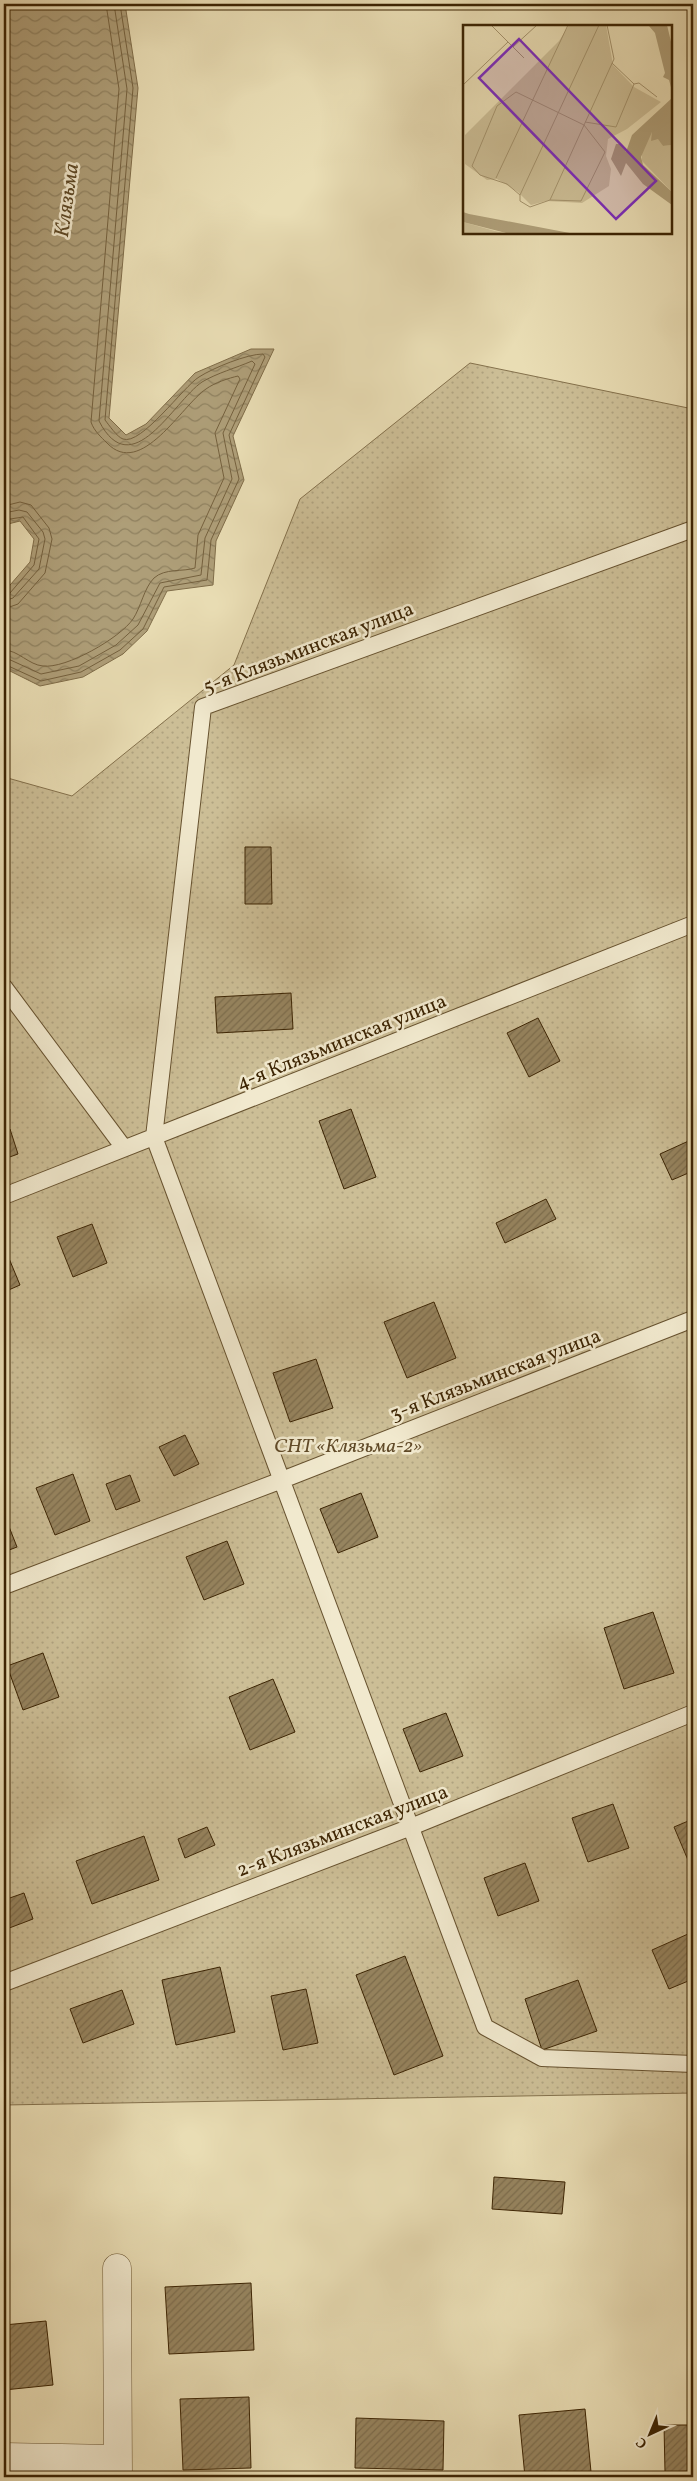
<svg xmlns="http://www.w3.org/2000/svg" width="697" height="2481" viewBox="0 0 697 2481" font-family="Vollkorn,serif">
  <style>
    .grass { fill: url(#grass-dots); stroke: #84714c }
    .water { fill: url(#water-waves); stroke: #806d49 }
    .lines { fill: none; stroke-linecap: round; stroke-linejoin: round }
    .shore { stroke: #75613e; stroke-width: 1 }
    .building { fill: url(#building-hatch); stroke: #3c2403 }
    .service-casing { stroke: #67522f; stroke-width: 18 }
    .minor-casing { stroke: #67522f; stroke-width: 29 }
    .service { stroke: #f1e9ce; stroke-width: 16 }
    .minor { stroke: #f1e9ce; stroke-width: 28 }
    .labels { text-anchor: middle; stroke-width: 5; stroke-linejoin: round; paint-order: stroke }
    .street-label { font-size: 20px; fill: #3c2403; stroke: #f1e9ce }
    .park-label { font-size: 20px; font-style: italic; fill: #604a28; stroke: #f1e9ce }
    .water-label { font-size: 21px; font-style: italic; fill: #5e4926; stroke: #f1e9ce }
    .inset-road { fill: none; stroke: #a4936d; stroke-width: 1 }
    .view { fill: #7b2cbf; fill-opacity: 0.15; stroke: #7b2cbf; stroke-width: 2.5 }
    .inset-edge { fill: none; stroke: #3c2403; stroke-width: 2.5 }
  </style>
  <defs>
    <pattern id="grass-dots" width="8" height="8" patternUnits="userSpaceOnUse" patternTransform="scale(1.25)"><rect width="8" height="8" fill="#ccbe96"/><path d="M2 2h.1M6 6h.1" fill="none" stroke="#b0a380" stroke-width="1.8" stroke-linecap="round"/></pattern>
    <pattern id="water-waves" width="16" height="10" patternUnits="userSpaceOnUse" patternTransform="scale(1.25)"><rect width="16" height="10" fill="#ae9e78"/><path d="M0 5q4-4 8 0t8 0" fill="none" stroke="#8f8160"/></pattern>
    <pattern id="building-hatch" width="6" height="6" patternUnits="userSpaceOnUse" patternTransform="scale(1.25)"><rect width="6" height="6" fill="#96845f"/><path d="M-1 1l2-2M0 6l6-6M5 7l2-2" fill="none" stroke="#7c6c4c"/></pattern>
  </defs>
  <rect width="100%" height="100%" fill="#e9ddb4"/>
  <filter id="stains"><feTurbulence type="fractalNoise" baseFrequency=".004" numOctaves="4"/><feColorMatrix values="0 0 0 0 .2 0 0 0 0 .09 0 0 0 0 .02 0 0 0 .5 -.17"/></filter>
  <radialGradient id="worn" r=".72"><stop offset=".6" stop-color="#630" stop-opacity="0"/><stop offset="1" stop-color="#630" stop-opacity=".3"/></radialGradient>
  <path class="grass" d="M 470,363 L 693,409 L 693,2093 L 4,2105 L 4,777 L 72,796 L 234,665 L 300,499 Z"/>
  <path class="water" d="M 4,4 L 125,4 L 138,88 L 109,418 L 126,435 L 146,424 L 195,373 L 251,349 L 274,349 L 233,436 L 244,480 L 216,541 L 213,585 L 167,591 L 147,631 L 123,654 L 83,677 L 40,686 L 4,668 L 4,592 L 30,562 L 34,539 L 20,521 L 4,525 Z"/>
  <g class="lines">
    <path class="shore" d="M 4,506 L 20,502 L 31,505 L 49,528 L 52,539 L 45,573 L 18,604 L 4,609
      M 4,513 L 19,510 L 27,512 L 43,532 L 45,539 L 39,569 L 13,598 L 4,601
      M 4,520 L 23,517 L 39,539 L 34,565 L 10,593 L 4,595
      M 4,650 C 18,650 29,665 43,666 C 66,669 120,638 133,619 C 141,607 144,588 154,578 C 165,568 183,572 195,568 L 198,535 L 224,478 L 215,433 L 240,379 L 238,376 C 229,378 214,383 206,389 C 182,405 141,479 107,443 C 101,437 94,431 91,422 L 119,89 L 106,4
      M 4,657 L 41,674 L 79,666 L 116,645 L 138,625 L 160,583 L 201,575 L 205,538 L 232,479 L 223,433 L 255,364 L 252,361 C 236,368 217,373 202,382 C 173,402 132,485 99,421 L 127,89 L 114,4
      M 4,664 L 41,681 L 81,672 L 120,650 L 143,629 L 164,587 L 207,580 L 211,540 L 239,479 L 229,435 L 265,357 L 263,354 C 247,354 213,368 199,377 C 184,386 141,446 123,439 C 117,437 109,425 105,420 L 133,88 L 120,4"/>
  </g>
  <path class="building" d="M 245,847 L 271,847 L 272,904 L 245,904 Z
    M 291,993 L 293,1029 L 217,1033 L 215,997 Z
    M 538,1018 L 560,1061 L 529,1077 L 507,1033 Z
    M 351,1109 L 376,1177 L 344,1189 L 319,1121 Z
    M 10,1129 L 18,1154 L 4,1159 L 4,1131 Z
    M 693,1139 L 693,1171 L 672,1180 L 660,1154 Z
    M 546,1199 L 556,1219 L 505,1243 L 496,1223 Z
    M 92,1224 L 107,1263 L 73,1277 L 57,1237 Z
    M 8,1256 L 20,1285 L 4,1292 L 4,1257 Z
    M 434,1302 L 456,1358 L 407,1378 L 384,1322 Z
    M 316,1359 L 333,1408 L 290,1422 L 273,1373 Z
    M 185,1435 L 199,1464 L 174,1476 L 159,1447 Z
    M 73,1474 L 90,1521 L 55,1535 L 36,1488 Z
    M 130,1475 L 140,1501 L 116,1510 L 106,1484 Z
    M 361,1493 L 378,1537 L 338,1553 L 320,1509 Z
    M 6,1519 L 17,1547 L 4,1552 L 4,1520 Z
    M 227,1541 L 244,1584 L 204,1600 L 186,1557 Z
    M 653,1612 L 674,1673 L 624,1689 L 604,1628 Z
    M 43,1653 L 59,1697 L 23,1710 L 7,1666 Z
    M 273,1679 L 295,1732 L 250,1750 L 229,1697 Z
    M 446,1713 L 463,1756 L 420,1772 L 403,1729 Z
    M 613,1804 L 629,1848 L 588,1862 L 572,1818 Z
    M 693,1819 L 693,1872 L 674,1827 Z
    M 207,1827 L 215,1845 L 185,1858 L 178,1839 Z
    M 144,1836 L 159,1880 L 92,1904 L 76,1861 Z
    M 525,1863 L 539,1901 L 498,1916 L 484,1878 Z
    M 24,1893 L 33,1919 L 4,1930 L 4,1900 Z
    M 688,1934 L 693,1946 L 693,1979 L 669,1989 L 652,1950 Z
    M 405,1956 L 443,2056 L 394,2075 L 356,1975 Z
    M 220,1967 L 235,2032 L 176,2045 L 162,1980 Z
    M 578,1980 L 597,2031 L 542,2050 L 525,1999 Z
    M 306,1989 L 318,2043 L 283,2050 L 271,1996 Z
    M 122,1990 L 134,2024 L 83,2043 L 70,2009 Z
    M 494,2177 L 565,2182 L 562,2214 L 492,2209 Z
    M 251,2283 L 254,2350 L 169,2354 L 165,2287 Z
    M 46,2321 L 53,2385 L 4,2390 L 4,2325 Z
    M 249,2397 L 251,2468 L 183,2470 L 180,2399 Z
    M 585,2409 L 591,2472 L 525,2477 L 519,2415 Z
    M 356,2418 L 444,2421 L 443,2470 L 355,2468 Z
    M 664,2425 L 693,2425 L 693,2471 L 665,2472 Z"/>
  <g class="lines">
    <g class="service-casing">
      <path id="service" d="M 693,529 L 203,707 L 154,1137 L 485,2027 L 542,2058 L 693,2064
        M 4,987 L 124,1148
        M 4,1196 L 693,924
        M 4,1586 L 282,1480 L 693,1319
        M 4,1983 L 411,1827 L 693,1713"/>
    </g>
    <g class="minor-casing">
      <path id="minor" d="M 117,2268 L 118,2477
        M 4,2457 L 117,2459"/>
    </g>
    <use href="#service" class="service"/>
    <use href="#minor" class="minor"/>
  </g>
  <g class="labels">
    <g class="street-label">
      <text transform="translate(308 647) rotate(-21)" y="7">5-я Клязьминская улица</text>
      <text transform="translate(341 1041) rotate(-22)" y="7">4-я Клязьминская улица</text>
      <text transform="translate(495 1374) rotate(-21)" y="7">3-я Клязьминская улица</text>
      <text transform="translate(342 1830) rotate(-21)" y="7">2-я Клязьминская улица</text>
    </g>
    <g class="park-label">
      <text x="348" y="1452">СНТ «Клязьма-2»</text>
    </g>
    <g class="water-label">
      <text transform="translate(66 200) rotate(-82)" y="7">Клязьма</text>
    </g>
  </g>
  <g transform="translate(463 25)">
    <rect width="209" height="209" fill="#e9ddb4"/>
    <path d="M 106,0 L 143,0 L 150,40 L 171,62 L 198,77 L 164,104 L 145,114 L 143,131 L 148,144 L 146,161 L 119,178 L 83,176 L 68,180 L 55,167 L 34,154 L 24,155 L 2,139 L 2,110 L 96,16 ZM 189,106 L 190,112 L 197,114 L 200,121 L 209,120 L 209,167 L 179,136 L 179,124 Z" fill="#ccbe96"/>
    <path d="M 0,197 L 32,206 L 47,209 L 0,209 Z" fill="#ccbe96"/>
    <path d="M 204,0 L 209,21 L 209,66 L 206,55 L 200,52 L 202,48 L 192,8 L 186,1 ZM 209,73 L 209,120 L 200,121 L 195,114 L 188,116 L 189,107 L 178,132 L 180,140 L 209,167 L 209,180 L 180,159 L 163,138 L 158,151 L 148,134 L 153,119 L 158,119 L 163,127 L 169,110 ZM 0,187 L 6,189 L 112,209 L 47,209 L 0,197 Z" fill="#ae9e78"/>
    <path class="inset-road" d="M 28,0 L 61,33M 50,22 L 74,0M 149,38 L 171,59 L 176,58 L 194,72M 0,60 L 45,17M 53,67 L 121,100 L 142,127 L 118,176 L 87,175 L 67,182 L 57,176 L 57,170 L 44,159 L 17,150 L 9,141 L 34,81 ZM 122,97 L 153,102 L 171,59M 33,153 L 105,0M 57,170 L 136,0M 87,175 L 151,34 L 144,0"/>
    <path class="view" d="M 56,14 L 193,156 L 153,194 L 16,53 Z"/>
    <rect width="209" height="209" class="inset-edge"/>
  </g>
  <rect width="697" height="2481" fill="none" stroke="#e9ddb4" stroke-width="20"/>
  <rect x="5" y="5" width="687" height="2471" fill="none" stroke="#3c2403" stroke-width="2.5"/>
  <rect x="10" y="10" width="677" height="2461" fill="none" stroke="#3c2403"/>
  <g transform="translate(650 2434) rotate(224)" stroke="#f1e9ce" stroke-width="4" paint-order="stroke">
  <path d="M0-4L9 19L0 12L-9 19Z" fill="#3c2403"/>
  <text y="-8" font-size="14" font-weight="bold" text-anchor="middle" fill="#3c2403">С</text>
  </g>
  <rect width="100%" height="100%" filter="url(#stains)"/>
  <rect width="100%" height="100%" fill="url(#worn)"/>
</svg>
